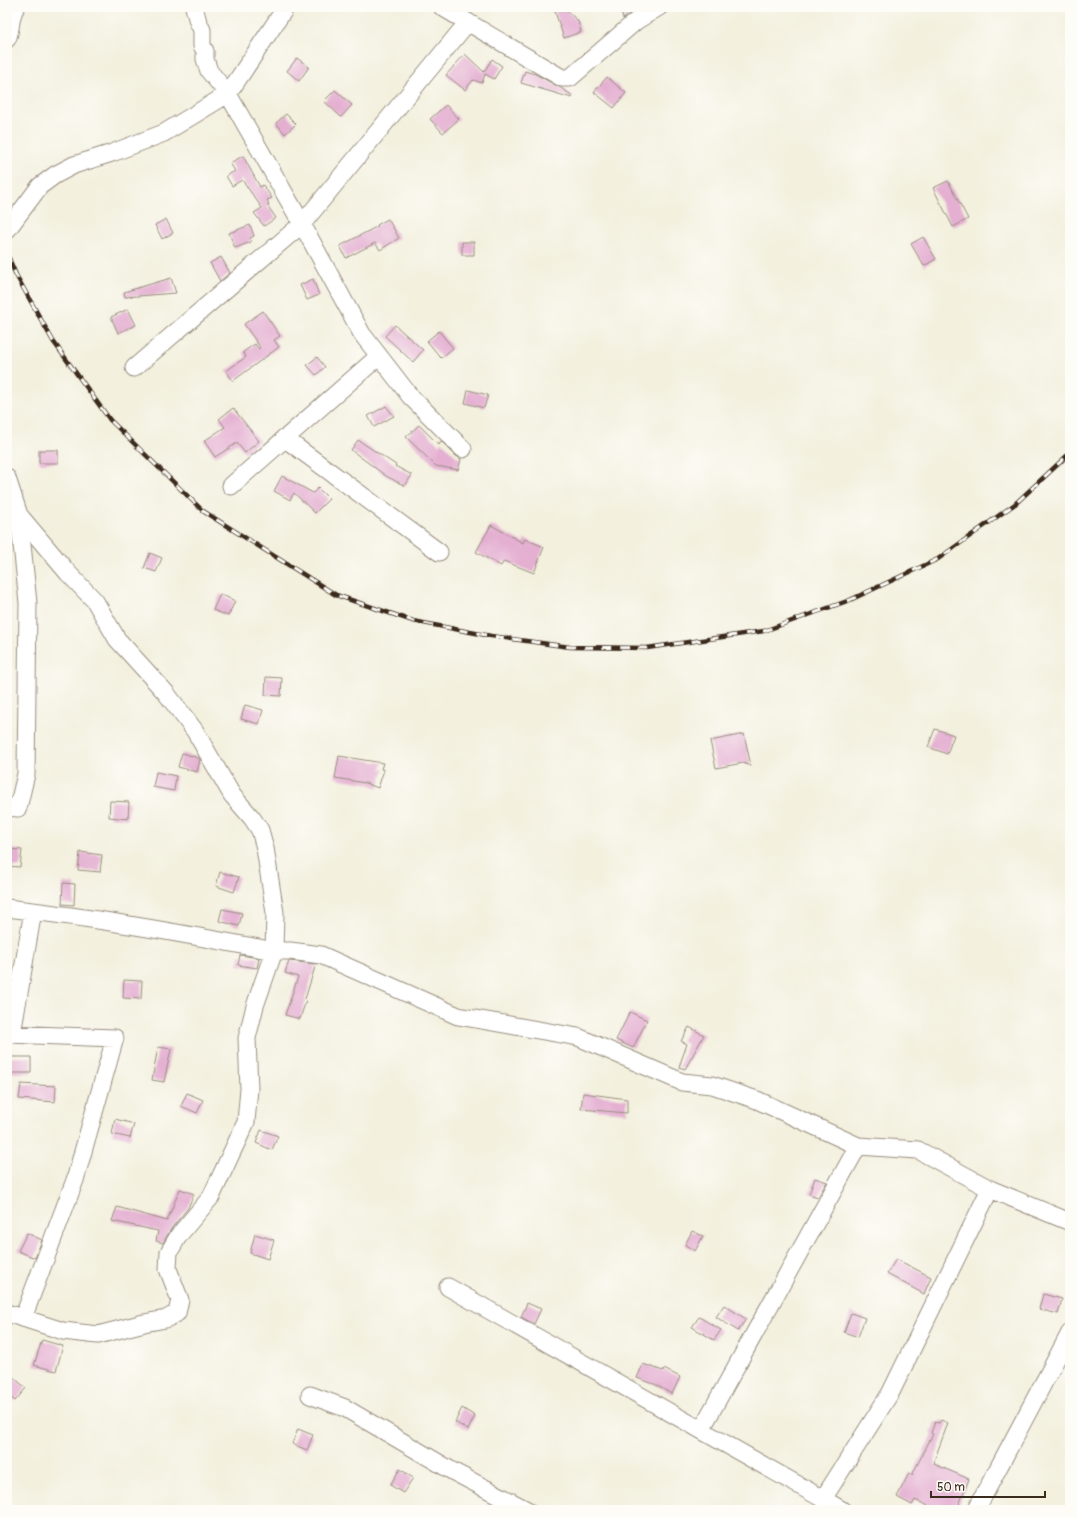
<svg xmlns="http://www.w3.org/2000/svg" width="1077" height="1517" viewBox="0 0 1077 1517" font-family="Pangolin,sans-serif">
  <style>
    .building { fill: #e4afd1 }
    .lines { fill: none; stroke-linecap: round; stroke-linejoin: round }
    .minor-casing { stroke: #978d7e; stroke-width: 19 }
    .minor { stroke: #fff; stroke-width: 17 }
    .rail-casing { stroke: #3b2a1e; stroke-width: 4.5 }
    .rail { stroke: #fdfcf7; stroke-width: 3; stroke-dasharray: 9; stroke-linecap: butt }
  </style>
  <rect width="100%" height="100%" fill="#fdfcf7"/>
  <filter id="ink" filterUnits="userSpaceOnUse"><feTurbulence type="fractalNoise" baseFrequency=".025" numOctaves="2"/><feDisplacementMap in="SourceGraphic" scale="8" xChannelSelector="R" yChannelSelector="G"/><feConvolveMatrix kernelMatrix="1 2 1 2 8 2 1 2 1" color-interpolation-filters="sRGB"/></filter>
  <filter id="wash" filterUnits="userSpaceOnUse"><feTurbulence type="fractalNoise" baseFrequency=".012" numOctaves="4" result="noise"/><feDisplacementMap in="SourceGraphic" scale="16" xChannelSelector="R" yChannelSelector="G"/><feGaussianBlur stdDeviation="0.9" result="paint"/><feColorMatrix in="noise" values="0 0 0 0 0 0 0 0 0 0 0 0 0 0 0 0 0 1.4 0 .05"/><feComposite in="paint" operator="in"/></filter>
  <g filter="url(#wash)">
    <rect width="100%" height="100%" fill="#f3f0de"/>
    <g id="blocks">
      <path class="building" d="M 560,7 L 563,7 L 578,21 L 581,32 L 564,38 L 555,12 Z
        M 620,7 L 637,7 L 637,8 L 623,19 Z
        M 465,54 L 484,72 L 492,59 L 502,66 L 494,79 L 485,74 L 482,83 L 473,80 L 465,90 L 446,75 Z
        M 297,58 L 309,67 L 299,81 L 287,71 Z
        M 525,71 L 535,74 L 561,88 L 573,96 L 572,98 L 521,83 Z
        M 607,77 L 626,93 L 614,108 L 594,92 Z
        M 335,90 L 352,105 L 341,117 L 324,101 Z
        M 446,105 L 459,119 L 443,133 L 430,119 Z
        M 286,114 L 296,124 L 285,134 L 276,123 Z
        M 243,156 L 260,187 L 263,185 L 272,198 L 267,200 L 269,204 L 267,205 L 276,218 L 264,226 L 254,213 L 262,208 L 242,180 L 232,186 L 226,176 L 235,171 L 230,163 Z
        M 948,181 L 968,219 L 953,227 L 933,188 Z
        M 166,219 L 173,233 L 162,239 L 155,225 Z
        M 388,219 L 399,238 L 380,250 L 375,243 L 346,258 L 340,246 L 378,226 L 377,225 Z
        M 250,225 L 254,236 L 250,238 L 251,242 L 235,248 L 229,233 Z
        M 923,237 L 936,259 L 924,266 L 911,244 Z
        M 462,242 L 474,242 L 474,255 L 462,255 Z
        M 221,257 L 230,273 L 220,281 L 210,263 Z
        M 171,278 L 176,293 L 125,297 L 124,292 Z
        M 313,279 L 319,295 L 307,300 L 300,285 Z
        M 128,309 L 136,325 L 118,333 L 111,317 Z
        M 263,311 L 280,336 L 274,340 L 279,347 L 233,381 L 226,371 L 246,357 L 243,352 L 255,344 L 259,349 L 260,347 L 244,324 Z
        M 395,325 L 423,350 L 413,362 L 385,336 Z
        M 439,331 L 453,348 L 441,358 L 427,341 Z
        M 317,357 L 325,367 L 316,375 L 307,365 Z
        M 468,390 L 488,395 L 484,408 L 465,403 Z
        M 386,406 L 394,416 L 374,427 L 368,416 Z
        M 233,408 L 259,441 L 245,453 L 237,443 L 215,457 L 204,441 L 225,427 L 219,419 Z
        M 419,425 L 439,445 L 441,441 L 456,456 L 461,459 L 458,470 L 436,466 L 406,437 Z
        M 358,440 L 396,465 L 395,466 L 412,475 L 405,486 L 386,476 L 351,450 Z
        M 39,450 L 58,450 L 58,463 L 39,463 Z
        M 282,476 L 313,493 L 318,488 L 329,499 L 315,513 L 294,493 L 290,500 L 274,491 Z
        M 491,525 L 523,543 L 525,539 L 544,547 L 534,573 L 504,561 L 501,566 L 476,552 Z
        M 150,553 L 162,558 L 156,572 L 144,568 Z
        M 220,594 L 235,601 L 228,616 L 213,610 Z
        M 266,677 L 282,678 L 281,696 L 265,695 Z
        M 245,705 L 263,710 L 259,724 L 241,719 Z
        M 935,729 L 954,735 L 947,754 L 928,747 Z
        M 744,734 L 751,766 L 743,763 L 716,768 L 710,741 Z
        M 182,753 L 199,758 L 200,760 L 197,772 L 178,767 Z
        M 339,756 L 383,763 L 381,769 L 384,770 L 378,788 L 365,783 L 335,778 Z
        M 156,772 L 176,776 L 174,791 L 153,787 Z
        M 110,801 L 129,802 L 128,819 L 109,817 Z
        M 7,849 L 22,850 L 20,867 L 7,866 Z
        M 80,852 L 102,855 L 100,872 L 78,870 Z
        M 220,872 L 239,877 L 234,892 L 216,886 Z
        M 63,883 L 75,884 L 74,905 L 62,904 Z
        M 222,909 L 242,913 L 239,926 L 219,921 Z
        M 240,955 L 259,958 L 257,968 L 238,965 Z
        M 289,961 L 316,964 L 305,999 L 306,1000 L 300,1019 L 285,1015 L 298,977 L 285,973 Z
        M 124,980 L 142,981 L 141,999 L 123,998 Z
        M 630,1012 L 647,1020 L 633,1048 L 616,1040 Z
        M 689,1027 L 704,1035 L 685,1069 L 679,1067 L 687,1044 L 681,1041 Z
        M 158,1047 L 171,1049 L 164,1082 L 152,1080 Z
        M 11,1057 L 31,1057 L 31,1073 L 11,1073 Z
        M 21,1084 L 56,1086 L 55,1102 L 19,1099 Z
        M 187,1093 L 203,1100 L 197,1113 L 181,1106 Z
        M 583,1093 L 627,1099 L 627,1113 L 581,1109 Z
        M 115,1119 L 134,1124 L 130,1138 L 112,1134 Z
        M 261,1130 L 278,1136 L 272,1150 L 256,1143 Z
        M 815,1178 L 827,1182 L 818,1197 L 809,1194 Z
        M 180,1189 L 194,1194 L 188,1208 L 171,1229 L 163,1243 L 156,1241 L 158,1231 L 112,1221 L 117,1207 L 167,1221 Z
        M 692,1231 L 703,1236 L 695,1251 L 685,1245 Z
        M 27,1233 L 42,1240 L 35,1258 L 18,1251 Z
        M 255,1234 L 274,1240 L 268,1259 L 250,1253 Z
        M 896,1259 L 931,1277 L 924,1294 L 887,1274 Z
        M 1043,1294 L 1062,1299 L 1058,1314 L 1039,1309 Z
        M 527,1303 L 541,1309 L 534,1324 L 521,1317 Z
        M 724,1305 L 746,1319 L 738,1331 L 716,1317 Z
        M 851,1313 L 865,1318 L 858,1337 L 844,1332 Z
        M 699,1317 L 721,1330 L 714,1340 L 692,1327 Z
        M 42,1340 L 63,1346 L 56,1371 L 34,1365 Z
        M 643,1364 L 663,1371 L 664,1369 L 680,1377 L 672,1394 L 654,1384 L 637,1378 Z
        M 13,1377 L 26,1388 L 15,1401 L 7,1394 L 7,1384 Z
        M 462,1408 L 475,1416 L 468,1430 L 455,1422 Z
        M 941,1420 L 948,1423 L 934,1461 L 935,1462 L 934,1464 L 969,1479 L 957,1510 L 938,1510 L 915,1500 L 912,1505 L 897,1497 L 909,1473 L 912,1475 L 933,1434 L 931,1433 L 935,1422 L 939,1423 Z
        M 298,1429 L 313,1435 L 307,1450 L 292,1444 Z
        M 400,1469 L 413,1478 L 403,1493 L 390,1485 Z"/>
    </g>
  </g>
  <g filter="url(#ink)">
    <use href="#blocks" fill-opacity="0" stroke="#978d7e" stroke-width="1"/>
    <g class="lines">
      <g class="minor-casing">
        <path id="minor" d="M 194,7 L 198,22 L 202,30 L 202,46 L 205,51 L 205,59 L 209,71 L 228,94 L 302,224 L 362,334 L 410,396 L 463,449
          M 442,7 L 562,78 L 570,78 L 636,21 L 659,7
          M 7,39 C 12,29 9,17 16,7
          M 7,230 L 40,186 L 55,175 L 74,165 L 112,153 L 164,133 L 228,94 L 286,7
          M 134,368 L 302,224 L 468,22
          M 284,438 L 439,552
          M 7,478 L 19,515 L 28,603 L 26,774 L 18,808 L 7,807
          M 231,486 L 379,356
          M 7,908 C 97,918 185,934 274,951 L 290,951 L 321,955 L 458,1016 L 578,1037 L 682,1082 L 712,1085 L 757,1100 L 858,1146 L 918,1150 L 990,1189 L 1070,1222
          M 7,1034 L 115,1038 L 75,1180 L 23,1318
          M 12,1034 L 33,911
          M 448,1287 L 823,1499
          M 7,1313 L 63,1331 L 98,1335 L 144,1323 L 166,1319 L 177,1313 L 180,1300 L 168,1269 L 169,1252 L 179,1235 L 211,1197 L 246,1122 L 249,1089 L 247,1038 L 255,1006 L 274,951 L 275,913 L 265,848 L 260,830 L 252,818 L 232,795 L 195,731 L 166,693 L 117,639 L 95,601 L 68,573 L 19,515
          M 310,1395 L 345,1408 L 454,1472 L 527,1510
          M 701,1430 L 858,1146
          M 842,1510 L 823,1499 L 891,1392 L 990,1189
          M 976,1510 L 1070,1333"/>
      </g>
      <use href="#minor" class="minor"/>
      <g class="rail-casing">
        <path id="rail" d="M 7,254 L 16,275 L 53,341 L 110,420 L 203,511 L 336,595 L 413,621 L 491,636 L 570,647 L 647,648 L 764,631 L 850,600 L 938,559 L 1015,504 L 1070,453"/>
      </g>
      <use href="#rail" class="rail"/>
    </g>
  </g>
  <rect width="1077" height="1517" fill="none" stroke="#fdfcf7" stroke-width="24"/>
  <path d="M931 1491v6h114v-6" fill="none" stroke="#3b2a1e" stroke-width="2"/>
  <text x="937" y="1491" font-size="12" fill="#3b2a1e" stroke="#fdfcf7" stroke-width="3" paint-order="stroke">50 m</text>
</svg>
